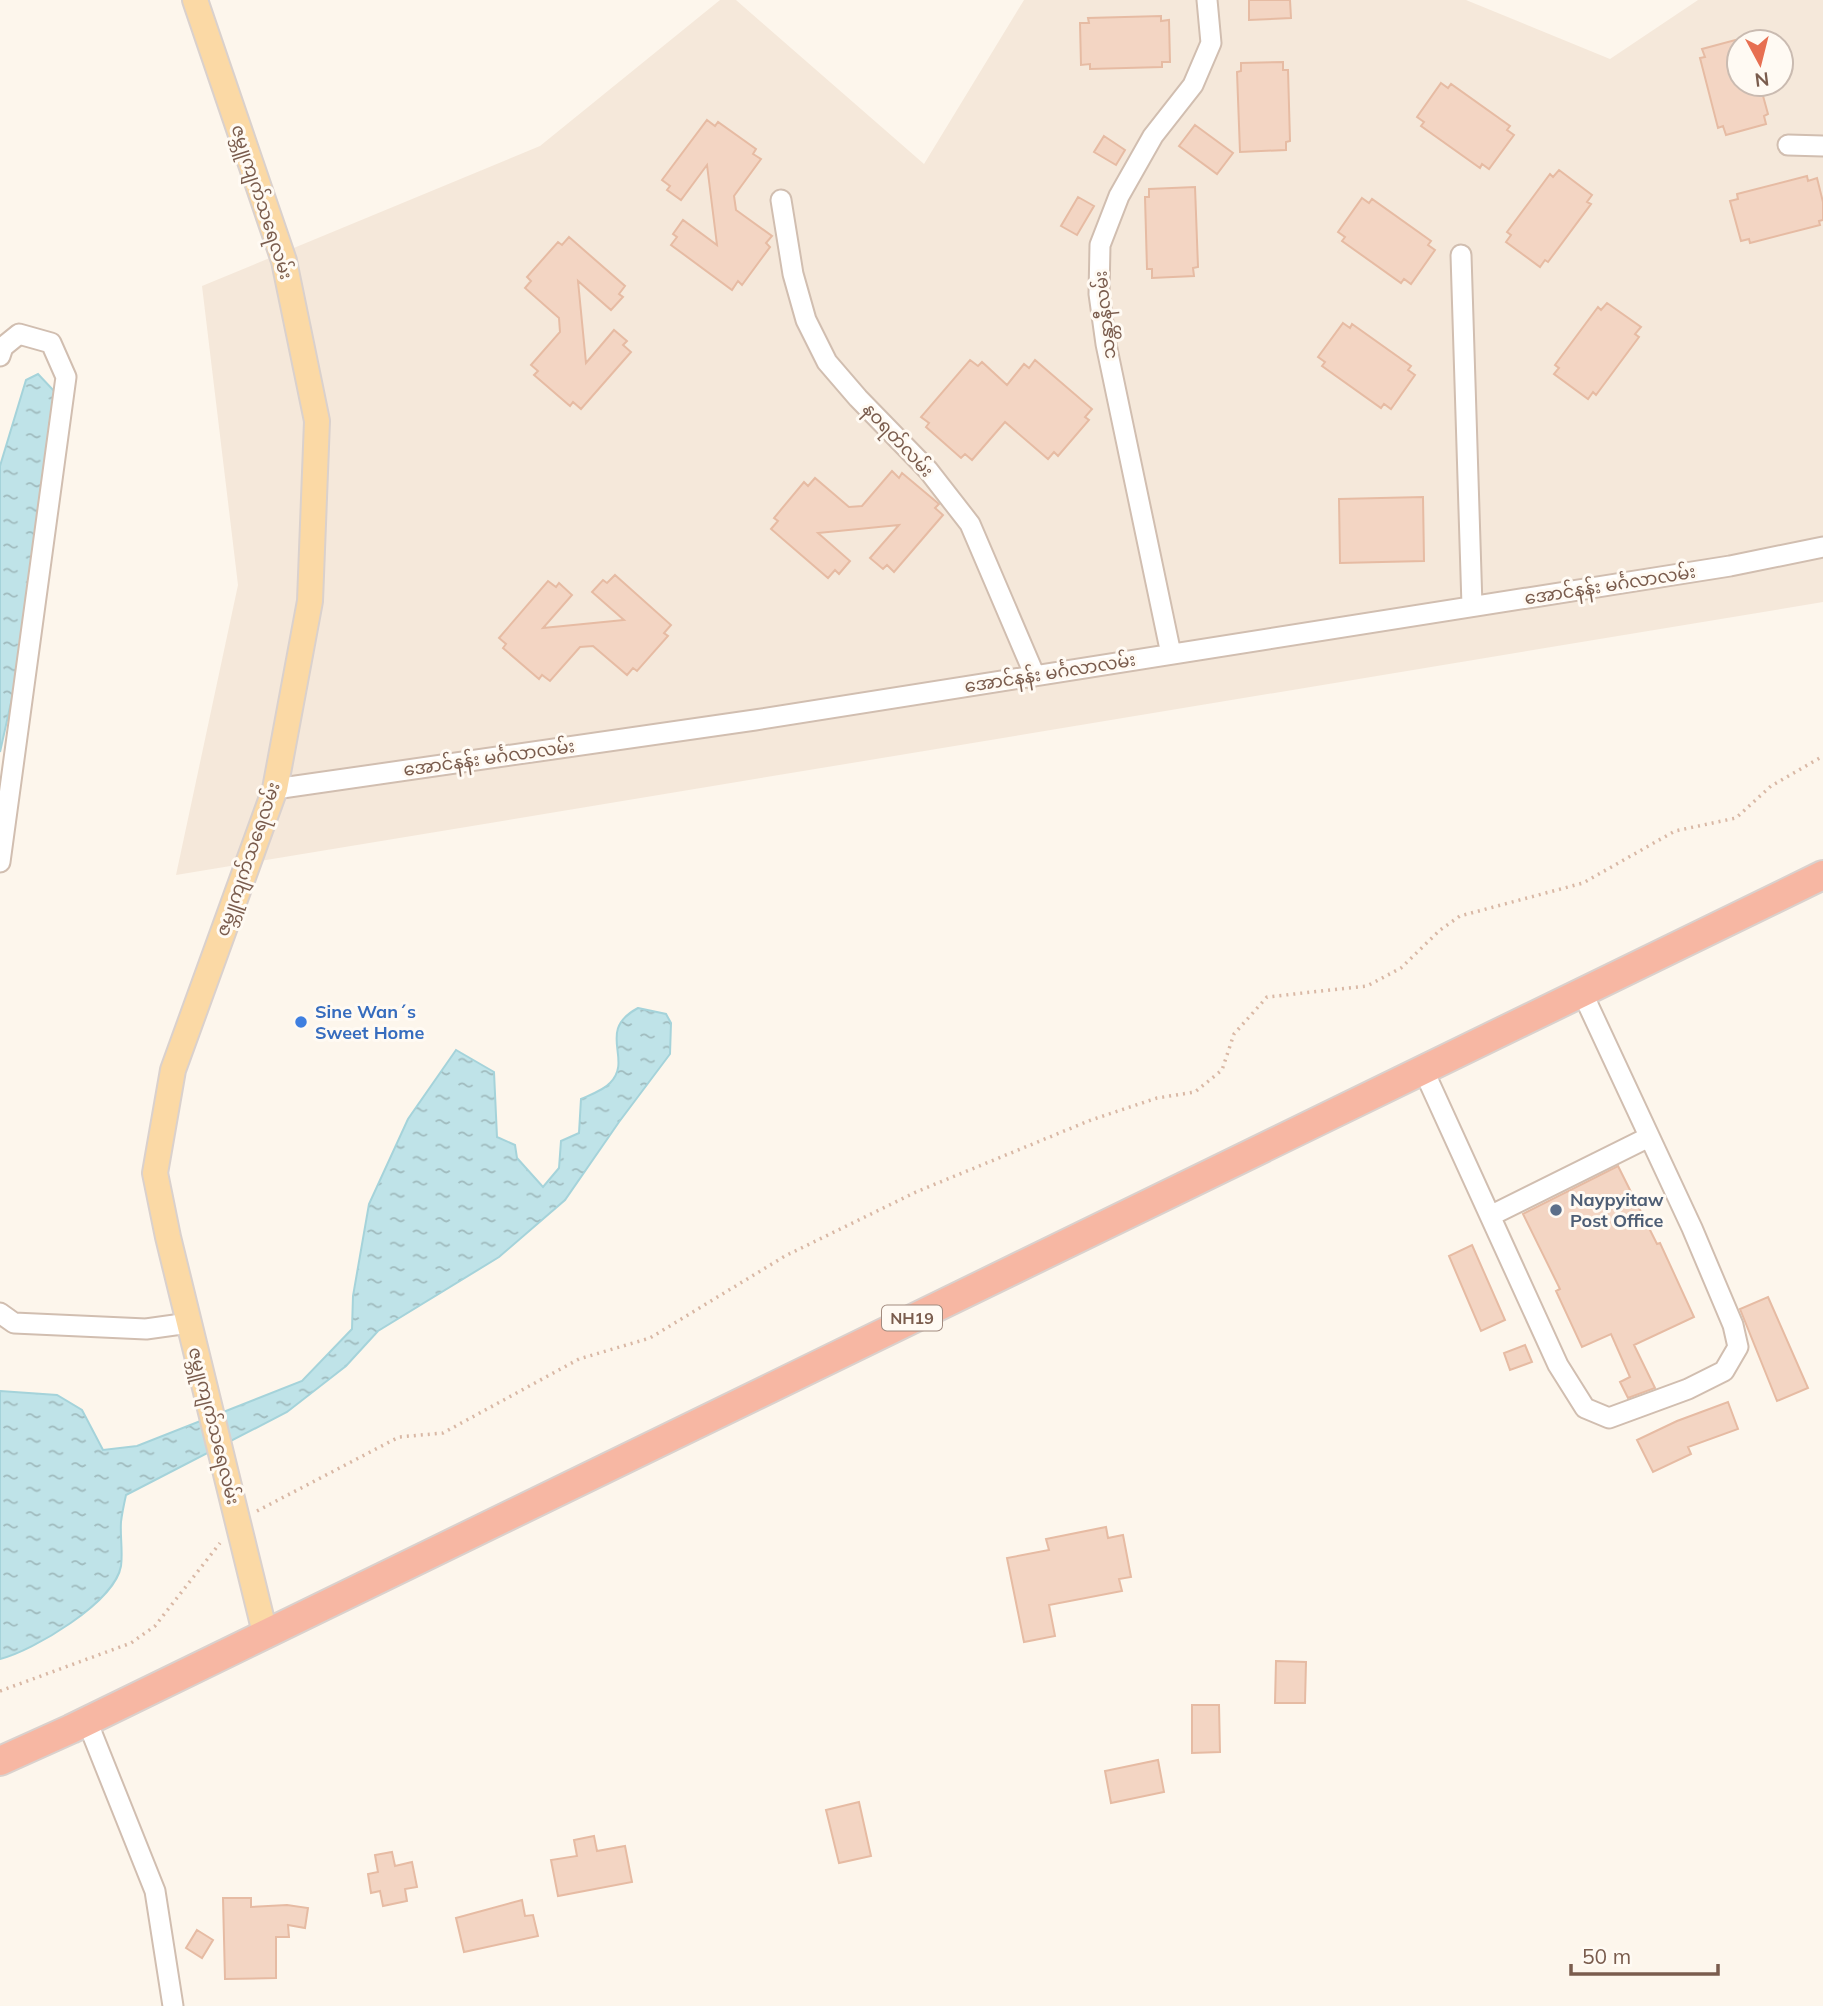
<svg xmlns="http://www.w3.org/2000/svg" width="1823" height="2006" viewBox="0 0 1823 2006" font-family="Mulish,'Noto Sans Myanmar',sans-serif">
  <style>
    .residential { fill: #f5e8da; fill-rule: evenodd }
    .water { fill: url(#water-ripples); stroke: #a5d3da; stroke-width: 2 }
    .building { fill: #f3d5c3; stroke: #e6bba3; stroke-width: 2 }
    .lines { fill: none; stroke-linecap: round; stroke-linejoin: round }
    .minor-casing { stroke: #d1beb0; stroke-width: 23 }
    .major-casing { stroke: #dad1cd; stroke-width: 28 }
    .highway-casing { stroke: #dad1cd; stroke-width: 32 }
    .path { stroke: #d9b8a5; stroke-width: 3.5; stroke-dasharray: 2 5; stroke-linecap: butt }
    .minor { stroke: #fff; stroke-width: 19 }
    .major { stroke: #fbd9a5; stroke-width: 24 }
    .highway { stroke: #f7b7a3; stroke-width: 28 }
    .shop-dot { fill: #3f7fe0; stroke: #fffaf3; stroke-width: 2.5 }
    .service-dot { fill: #5c6f8a; stroke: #fffaf3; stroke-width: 2.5 }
    .labels { text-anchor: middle; stroke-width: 6; stroke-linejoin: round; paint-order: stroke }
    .shield { fill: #fffaf3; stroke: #a28b7f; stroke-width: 2 }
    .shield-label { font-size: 16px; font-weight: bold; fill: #7a5c4d }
    .street-label { font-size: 18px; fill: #7a5c4d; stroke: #fffaf3 }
    .shop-label { font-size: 18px; font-weight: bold; fill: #366cbe; stroke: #fffaf3; text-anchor: start }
    .service-label { font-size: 18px; font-weight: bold; fill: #4e5e75; stroke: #fffaf3; text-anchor: start }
  </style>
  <defs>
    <pattern id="water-ripples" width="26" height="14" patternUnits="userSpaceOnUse" patternTransform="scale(1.75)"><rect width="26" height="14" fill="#bfe3e8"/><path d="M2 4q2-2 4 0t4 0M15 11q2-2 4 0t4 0" fill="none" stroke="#a0bbbe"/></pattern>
  </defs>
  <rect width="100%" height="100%" fill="#fdf6ec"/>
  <path class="residential" d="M 720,0 L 736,0 L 924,164 L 1024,0 L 1466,0 L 1610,59 L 1698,0 L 1823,0 L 1823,602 L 176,875 L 238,585 L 202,286 L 540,146 ZM 1739,42 L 1781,42 L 1781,84 L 1739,84 Z"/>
  <path class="water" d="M 38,374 L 56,393 L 18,671 L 0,752 L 0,466 L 26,380 Z
    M 638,1008 L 666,1014 L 671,1023 L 670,1054 L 619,1122 L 565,1200 L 499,1257 L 378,1331 L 346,1366 L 287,1412 L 126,1495 C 124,1504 122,1513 121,1522 C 120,1536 123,1552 121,1566 C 115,1602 33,1651 0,1659 L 0,1391 L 57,1395 L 82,1410 L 103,1450 L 137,1446 L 302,1381 L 352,1329 L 353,1296 L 369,1204 L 408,1119 L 456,1050 L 494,1072 L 497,1137 L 515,1145 L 517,1158 L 543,1187 L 559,1168 L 561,1141 L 579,1133 L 581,1099 C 590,1095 604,1090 610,1083 C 634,1059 595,1031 638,1008 Z"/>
  <path class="building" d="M 1249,0 L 1290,0 L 1291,18 L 1249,20 Z
    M 1161,16 L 1161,21 L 1169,20 L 1170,62 L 1162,62 L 1162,67 L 1090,69 L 1090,64 L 1081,65 L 1080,23 L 1089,23 L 1088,18 Z
    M 1739,39 L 1739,84 L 1747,84 L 1748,88 L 1760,85 L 1768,114 L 1764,116 L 1766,124 L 1726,135 L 1723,126 L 1718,128 L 1700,58 L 1705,57 L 1702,49 Z
    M 1283,62 L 1283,70 L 1288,70 L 1290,141 L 1286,142 L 1286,150 L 1240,152 L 1237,72 L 1241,71 L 1241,63 Z
    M 1441,83 L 1448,88 L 1451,84 L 1510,126 L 1507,130 L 1514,135 L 1489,169 L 1482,164 L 1480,168 L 1421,126 L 1424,122 L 1417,117 Z
    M 707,120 L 715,126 L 718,122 L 756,149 L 753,154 L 761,159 L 734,196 L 736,210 L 772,236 L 766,243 L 770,247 L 742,285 L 738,281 L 732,290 L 671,245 L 677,237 L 673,234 L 683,220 L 717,245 L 707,165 L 681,200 L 667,190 L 670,186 L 662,180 Z
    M 1195,125 L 1233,153 L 1217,174 L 1179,146 Z
    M 1104,136 L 1125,150 L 1116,165 L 1094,152 Z
    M 1559,170 L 1592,195 L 1587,202 L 1591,204 L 1548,262 L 1545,260 L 1540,267 L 1506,242 L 1511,235 L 1507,232 L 1550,174 L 1553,177 Z
    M 1807,176 L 1808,181 L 1817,178 L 1823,202 L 1823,220 L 1819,221 L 1820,225 L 1750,243 L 1749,239 L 1741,241 L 1730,201 L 1738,199 L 1737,194 Z
    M 1195,187 L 1198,267 L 1193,268 L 1194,276 L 1152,278 L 1152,269 L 1147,269 L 1145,197 L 1149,197 L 1149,189 Z
    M 1078,197 L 1094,206 L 1077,235 L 1061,226 Z
    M 1362,198 L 1369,203 L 1372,199 L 1431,241 L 1428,245 L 1435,250 L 1411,284 L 1404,279 L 1401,283 L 1342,241 L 1345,237 L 1338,232 Z
    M 569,237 L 625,286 L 619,294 L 623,297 L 611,310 L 578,281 L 586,363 L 614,330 L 627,341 L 623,345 L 631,352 L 581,409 L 573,402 L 570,406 L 534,375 L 538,371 L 531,365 L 560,332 L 559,318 L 525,288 L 531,281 L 527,277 L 558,242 L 562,245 Z
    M 1607,303 L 1641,327 L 1635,334 L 1639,337 L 1596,395 L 1593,392 L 1588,399 L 1554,374 L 1559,368 L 1555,365 L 1598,307 L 1601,310 Z
    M 1343,323 L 1350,328 L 1352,324 L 1411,366 L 1408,370 L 1415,375 L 1391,409 L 1384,404 L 1381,408 L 1322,366 L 1325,362 L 1318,357 Z
    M 970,360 L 978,366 L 982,362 L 1007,385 L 1024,364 L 1029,368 L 1035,360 L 1092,409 L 1085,417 L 1089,420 L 1058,456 L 1054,452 L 1048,459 L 1005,422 L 972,460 L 965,454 L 961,458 L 926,427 L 929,423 L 921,417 Z
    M 892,471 L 899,478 L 902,473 L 939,504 L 935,508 L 943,515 L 894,572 L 887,565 L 883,569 L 870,558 L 899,525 L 818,533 L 850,561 L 839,574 L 835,570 L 828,578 L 771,529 L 778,521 L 774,518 L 804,482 L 808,486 L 815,478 L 849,507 L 862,506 Z
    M 1423,497 L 1424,561 L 1340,563 L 1339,499 Z
    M 615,575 L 671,625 L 664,633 L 668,636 L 637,671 L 633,668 L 627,675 L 593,646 L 580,647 L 550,681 L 542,675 L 539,679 L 503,648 L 506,644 L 499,638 L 548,581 L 556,587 L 559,583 L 572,595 L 543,628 L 624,620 L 592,592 L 603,580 L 607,583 Z
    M 1618,1166 L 1657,1244 L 1660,1243 L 1694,1317 L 1634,1345 L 1655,1388 L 1628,1398 L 1620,1382 L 1630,1377 L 1611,1334 L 1582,1347 L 1556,1291 L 1560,1289 L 1523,1214 Z
    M 1472,1245 L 1505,1320 L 1481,1331 L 1449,1256 Z
    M 1768,1297 L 1808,1388 L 1777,1401 L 1740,1309 Z
    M 1525,1345 L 1532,1362 L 1510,1370 L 1504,1353 Z
    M 1728,1402 L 1738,1429 L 1688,1447 L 1691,1454 L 1653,1472 L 1637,1440 L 1677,1421 Z
    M 1106,1527 L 1108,1538 L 1123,1535 L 1131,1577 L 1119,1579 L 1122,1591 L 1049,1605 L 1055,1636 L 1024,1642 L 1007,1558 L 1049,1550 L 1046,1539 Z
    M 1276,1661 L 1306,1662 L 1305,1703 L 1275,1703 Z
    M 1192,1705 L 1219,1705 L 1220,1752 L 1192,1753 Z
    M 1158,1760 L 1164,1792 L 1111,1803 L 1105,1771 Z
    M 859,1802 L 871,1856 L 839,1863 L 826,1810 Z
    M 594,1836 L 597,1851 L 625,1846 L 632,1882 L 558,1896 L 551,1860 L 577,1856 L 574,1840 Z
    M 392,1852 L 395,1866 L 412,1862 L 417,1887 L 405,1889 L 407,1901 L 383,1906 L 380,1891 L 371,1893 L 368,1874 L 378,1872 L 375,1855 Z
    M 223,1898 L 251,1898 L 251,1907 L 287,1905 L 308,1908 L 305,1928 L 288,1925 L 289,1937 L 276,1937 L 276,1978 L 225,1979 Z
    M 522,1900 L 525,1916 L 533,1915 L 538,1936 L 464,1952 L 456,1918 Z
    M 197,1930 L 213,1940 L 202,1958 L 186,1948 Z"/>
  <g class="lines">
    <g class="minor-casing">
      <path id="minor" d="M 1788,145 L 1823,146
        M 781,200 L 793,274 L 806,320 L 827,362 L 858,398 L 928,470 L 970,524 L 1035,676
        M 1461,255 L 1472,606
        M 0,356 L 3,347 L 19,334 L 51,343 L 66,377 L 0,862
        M 1171,654 L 1106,344 L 1099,294 L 1100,245 L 1119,196 L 1153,136 L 1193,85 L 1211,43 L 1207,0
        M 275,789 L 755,720 L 1730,566 L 1823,547
        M 1423,1069 L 1558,1365 L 1585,1408 L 1609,1418 L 1688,1389 L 1724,1371 L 1738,1347 L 1733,1325 L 1692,1228 L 1582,992
        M 1490,1216 L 1649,1137
        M 0,1313 L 14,1323 L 146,1329 L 189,1323
        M 87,1721 L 155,1891 L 173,2006"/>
    </g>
    <g class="major-casing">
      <path id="major" d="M 195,0 L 284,261 L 317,421 L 310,601 L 275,789 L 173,1070 L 155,1173 L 168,1237 L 265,1633"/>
    </g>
    <g class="highway-casing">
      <path id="highway" d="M 0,1761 L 71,1729 L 1823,875"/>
    </g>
    <path class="path" d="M 257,1511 L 399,1437 L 443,1433 L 579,1359 L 650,1338 L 785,1256 L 916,1192 L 1091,1120 L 1157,1098 L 1195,1092 L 1222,1070 L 1234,1034 L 1267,997 L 1367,986 L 1401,968 L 1440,930 L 1460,916 L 1583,883 L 1675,831 L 1736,818 L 1771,786 L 1823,756
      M 0,1691 L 131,1643 L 155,1626 L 220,1543"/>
    <use href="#minor" class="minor"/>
    <use href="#major" class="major"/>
    <use href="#highway" class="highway"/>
  </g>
  <circle class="shop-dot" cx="301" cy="1022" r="7"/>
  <circle class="service-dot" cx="1556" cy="1210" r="7"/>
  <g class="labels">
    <rect class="shield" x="882" y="1305.5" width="60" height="25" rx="5"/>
    <g class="shield-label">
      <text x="912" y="1324">NH19</text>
    </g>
    <g class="street-label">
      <text transform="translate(262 202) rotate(72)" y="6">ဇမ္ဘူကျက်သရေလမ်း</text>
      <text transform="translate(1105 315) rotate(-96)" y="6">သန္တာနီလမ်း</text>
      <text transform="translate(898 440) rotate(47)" y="6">နဝရတ်လမ်း</text>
      <text transform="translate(1610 585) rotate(-9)" y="6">အောင်နန်း မင်္ဂလာလမ်း</text>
      <text transform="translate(1050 673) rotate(-9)" y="6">အောင်နန်း မင်္ဂလာလမ်း</text>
      <text transform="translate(489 758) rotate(-8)" y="6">အောင်နန်း မင်္ဂလာလမ်း</text>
      <text transform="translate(248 859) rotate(-71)" y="6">ဇမ္ဘူကျက်သရေလမ်း</text>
      <text transform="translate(214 1426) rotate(76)" y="6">ဇမ္ဘူကျက်သရေလမ်း</text>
    </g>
    <g class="shop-label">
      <text x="315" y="1018">Sine Wan´s<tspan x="315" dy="21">Sweet Home</tspan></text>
    </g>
    <g class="service-label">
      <text x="1570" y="1206">Naypyitaw<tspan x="1570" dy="21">Post Office</tspan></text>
    </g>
  </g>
  <g transform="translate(1760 63) rotate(173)"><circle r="33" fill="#fffaf3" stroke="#cabbb1" stroke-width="2"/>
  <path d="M0-5L12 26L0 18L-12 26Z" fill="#e76f51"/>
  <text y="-10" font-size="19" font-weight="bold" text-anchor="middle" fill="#7a5c4d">N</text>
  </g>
  <path d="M1571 1964v10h147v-10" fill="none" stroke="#7a5c4d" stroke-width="3.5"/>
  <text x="1582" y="1964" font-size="21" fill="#7a5c4d" stroke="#fffaf3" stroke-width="5" paint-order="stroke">50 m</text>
</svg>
